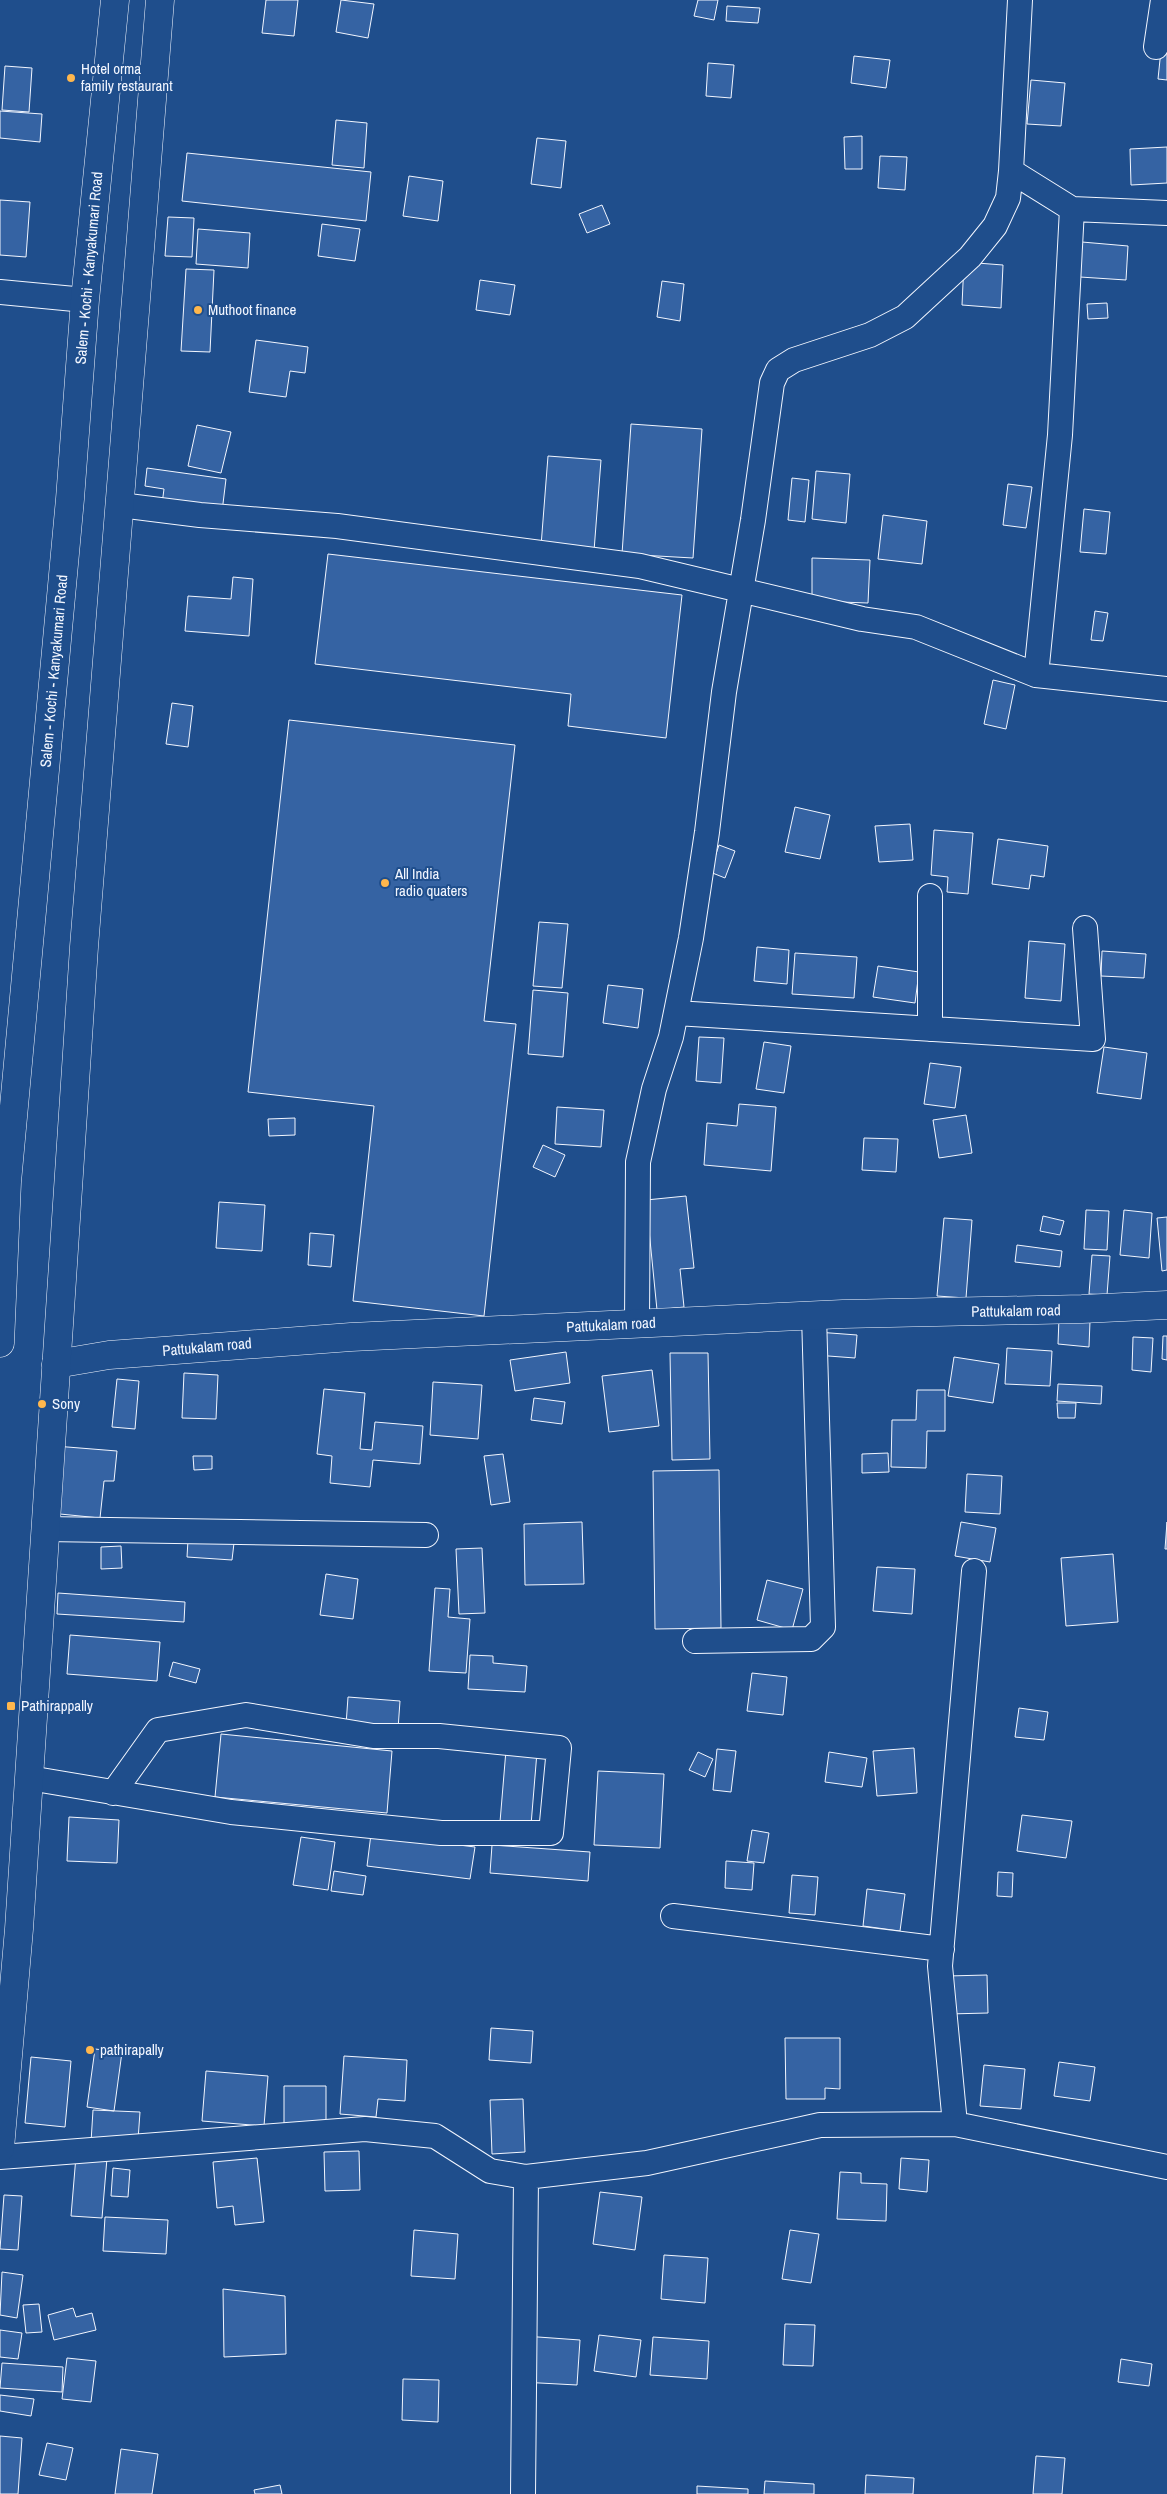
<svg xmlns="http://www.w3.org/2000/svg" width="1167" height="2494" viewBox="0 0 1167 2494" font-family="'Archivo Narrow',sans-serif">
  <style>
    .building { fill: #3563a3; stroke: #f2f6ff }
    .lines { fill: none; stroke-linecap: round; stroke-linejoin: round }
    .street-casing { stroke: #f2f6ff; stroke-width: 26 }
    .secondary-casing { stroke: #f2f6ff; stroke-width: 29 }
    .highway-casing { stroke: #f2f6ff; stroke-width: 29 }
    .street { stroke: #1f4e8c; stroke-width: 24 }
    .secondary { stroke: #1f4e8c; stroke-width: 28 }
    .highway { stroke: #1f4e8c; stroke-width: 28 }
    .poi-dot { fill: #ffb74d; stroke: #1f4e8c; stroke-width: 2 }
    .labels { text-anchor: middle; stroke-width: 4; stroke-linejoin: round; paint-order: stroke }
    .poi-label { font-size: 15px; fill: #f2f6ff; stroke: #1f4e8c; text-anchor: start }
    .street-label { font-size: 15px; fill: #f2f6ff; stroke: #1f4e8c }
  </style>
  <rect width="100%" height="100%" fill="#1f4e8c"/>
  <path class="building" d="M 266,0 L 298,0 L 294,36 L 262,33 Z
    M 341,0 L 374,4 L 368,38 L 336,32 Z
    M 698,0 L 718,0 L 714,20 L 694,16 Z
    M 727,6 L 760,8 L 758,23 L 726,21 Z
    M 1161,50 L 1167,50 L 1167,80 L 1158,79 Z
    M 854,56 L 890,60 L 886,88 L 851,83 Z
    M 708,63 L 734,65 L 731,98 L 706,96 Z
    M 5,66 L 32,68 L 29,112 L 2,110 Z
    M 1031,80 L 1065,83 L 1061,126 L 1027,124 Z
    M 0,111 L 42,114 L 40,142 L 0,138 Z
    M 336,120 L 367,123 L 364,168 L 332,165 Z
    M 862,136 L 862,169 L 845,169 L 844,137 Z
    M 537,138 L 566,141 L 561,188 L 531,184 Z
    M 1167,147 L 1167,183 L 1131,185 L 1130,149 Z
    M 187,153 L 371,172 L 366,221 L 182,201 Z
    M 880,156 L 907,157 L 905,190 L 878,188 Z
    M 409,176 L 443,181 L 438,221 L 403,216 Z
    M 0,200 L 30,202 L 26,257 L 0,255 Z
    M 602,205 L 610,224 L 587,233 L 579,214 Z
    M 168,217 L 194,218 L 192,257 L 165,256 Z
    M 322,224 L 360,229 L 355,261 L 318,256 Z
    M 198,229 L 250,233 L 248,268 L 196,264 Z
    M 1082,242 L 1128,246 L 1126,280 L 1080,277 Z
    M 964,262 L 1003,265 L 1001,308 L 962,305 Z
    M 186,269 L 214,270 L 210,352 L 181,351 Z
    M 480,280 L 515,285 L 510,315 L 476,310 Z
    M 662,281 L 684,284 L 680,321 L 657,317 Z
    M 1107,303 L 1108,318 L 1088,319 L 1087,304 Z
    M 256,340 L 308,347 L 305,373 L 290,371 L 286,397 L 249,392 Z
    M 631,424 L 702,429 L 693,558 L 622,554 Z
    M 197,425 L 231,432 L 221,473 L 188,466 Z
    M 548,456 L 601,460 L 594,551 L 541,546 Z
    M 147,468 L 226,479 L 222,512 L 162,504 L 164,489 L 145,486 Z
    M 816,471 L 850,474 L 846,523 L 812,519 Z
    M 792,478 L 809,480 L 805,522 L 788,520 Z
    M 1008,484 L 1032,487 L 1026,528 L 1003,525 Z
    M 1084,509 L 1110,512 L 1106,554 L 1080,552 Z
    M 883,515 L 927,521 L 922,564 L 878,559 Z
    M 328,554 L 682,595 L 666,738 L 568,726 L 571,694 L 315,664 Z
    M 812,558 L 870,560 L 868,603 L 812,601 Z
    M 233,577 L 253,579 L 249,636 L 185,631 L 188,596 L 231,599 Z
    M 1095,611 L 1108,613 L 1103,641 L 1091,640 Z
    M 993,680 L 1015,685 L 1006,729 L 984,724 Z
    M 172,703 L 193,706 L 188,747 L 166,744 Z
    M 289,720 L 515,745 L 484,1021 L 516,1024 L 484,1316 L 353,1301 L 374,1106 L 248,1092 Z
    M 795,807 L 830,815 L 820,859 L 785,852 Z
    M 910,824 L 913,860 L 879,862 L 875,826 Z
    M 934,830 L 973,833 L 968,894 L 947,892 L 948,877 L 931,875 Z
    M 998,839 L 1048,846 L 1044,877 L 1031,875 L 1029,889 L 992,884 Z
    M 719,845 L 735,851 L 725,878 L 710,872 Z
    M 539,922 L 568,924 L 562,988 L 533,986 Z
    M 1029,941 L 1065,944 L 1061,1001 L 1025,998 Z
    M 757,947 L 789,950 L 787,984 L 754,981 Z
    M 1102,951 L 1146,954 L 1144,978 L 1101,976 Z
    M 795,953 L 857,957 L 854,998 L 792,994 Z
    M 878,966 L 919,972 L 915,1003 L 873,997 Z
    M 608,985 L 643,989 L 638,1028 L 603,1023 Z
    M 533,990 L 568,993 L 563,1057 L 528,1054 Z
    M 699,1037 L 724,1038 L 721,1083 L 696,1081 Z
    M 764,1042 L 791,1046 L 784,1093 L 756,1089 Z
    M 1104,1047 L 1147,1053 L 1141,1099 L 1097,1093 Z
    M 930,1063 L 961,1067 L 955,1108 L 924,1104 Z
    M 739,1104 L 776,1107 L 771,1171 L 704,1165 L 707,1123 L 737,1126 Z
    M 557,1107 L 604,1110 L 601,1147 L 555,1144 Z
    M 966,1115 L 972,1153 L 939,1158 L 933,1120 Z
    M 295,1118 L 295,1135 L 269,1136 L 268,1119 Z
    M 864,1138 L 898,1139 L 896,1172 L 862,1170 Z
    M 543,1145 L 565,1155 L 555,1177 L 533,1167 Z
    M 686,1196 L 694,1268 L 680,1269 L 684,1307 L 657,1310 L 646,1200 Z
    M 219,1202 L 265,1205 L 262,1251 L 216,1248 Z
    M 1086,1210 L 1109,1211 L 1107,1250 L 1084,1249 Z
    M 1124,1210 L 1152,1213 L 1149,1258 L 1120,1255 Z
    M 1043,1216 L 1064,1221 L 1060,1235 L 1040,1231 Z
    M 1167,1217 L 1167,1270 L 1162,1271 L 1157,1218 Z
    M 944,1218 L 972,1220 L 966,1298 L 937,1296 Z
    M 310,1233 L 334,1235 L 331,1267 L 308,1265 Z
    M 1017,1245 L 1062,1251 L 1060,1267 L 1015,1262 Z
    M 1092,1255 L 1110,1256 L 1107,1295 L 1089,1294 Z
    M 1059,1318 L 1090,1321 L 1089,1347 L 1058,1344 Z
    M 817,1332 L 857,1335 L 855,1358 L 815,1355 Z
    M 1163,1336 L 1167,1336 L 1167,1360 L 1162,1359 Z
    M 1133,1337 L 1153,1338 L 1151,1372 L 1132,1370 Z
    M 1007,1348 L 1052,1351 L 1050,1386 L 1005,1384 Z
    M 566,1352 L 570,1383 L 515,1391 L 510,1360 Z
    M 670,1353 L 708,1353 L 710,1459 L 672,1460 Z
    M 954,1357 L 999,1364 L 993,1403 L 948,1396 Z
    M 652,1370 L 659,1426 L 609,1432 L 602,1376 Z
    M 184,1373 L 218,1375 L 216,1419 L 182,1418 Z
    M 117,1379 L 139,1381 L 135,1429 L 112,1427 Z
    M 433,1382 L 482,1385 L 478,1439 L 430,1435 Z
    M 1058,1384 L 1102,1386 L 1101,1404 L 1057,1401 Z
    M 324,1389 L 365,1393 L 360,1449 L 372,1450 L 375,1422 L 423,1426 L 420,1464 L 373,1460 L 370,1487 L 330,1483 L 332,1456 L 317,1454 Z
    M 917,1390 L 945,1390 L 945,1431 L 927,1431 L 926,1468 L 891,1467 L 892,1420 L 916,1420 Z
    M 534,1398 L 565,1402 L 562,1424 L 531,1420 Z
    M 1057,1403 L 1076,1403 L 1075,1418 L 1058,1418 Z
    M 55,1446 L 117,1451 L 114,1481 L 104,1481 L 100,1518 L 50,1513 Z
    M 888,1453 L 889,1472 L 862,1473 L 862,1454 Z
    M 503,1454 L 510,1502 L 491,1505 L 484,1456 Z
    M 193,1456 L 212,1456 L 212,1469 L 194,1470 Z
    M 719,1470 L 721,1628 L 655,1629 L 653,1471 Z
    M 967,1474 L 1002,1476 L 1000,1514 L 965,1512 Z
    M 582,1522 L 584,1584 L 525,1585 L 524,1524 Z
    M 961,1522 L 996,1528 L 990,1562 L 955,1556 Z
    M 1167,1522 L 1167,1549 L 1165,1549 Z
    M 188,1540 L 234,1543 L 232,1560 L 187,1557 Z
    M 121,1546 L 122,1568 L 101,1569 L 101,1547 Z
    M 482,1548 L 485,1613 L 459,1614 L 456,1549 Z
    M 1113,1554 L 1118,1622 L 1066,1626 L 1061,1558 Z
    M 877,1567 L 915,1569 L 912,1614 L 873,1611 Z
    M 326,1574 L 358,1579 L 353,1619 L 320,1615 Z
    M 767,1580 L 803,1589 L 792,1630 L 757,1620 Z
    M 435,1588 L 450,1589 L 448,1617 L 470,1619 L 466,1673 L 429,1671 Z
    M 58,1593 L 185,1602 L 184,1622 L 57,1614 Z
    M 70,1635 L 160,1642 L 157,1681 L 67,1674 Z
    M 470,1655 L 493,1656 L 493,1663 L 527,1666 L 525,1692 L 468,1689 Z
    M 173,1662 L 200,1669 L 196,1683 L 169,1676 Z
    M 752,1673 L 787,1677 L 783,1715 L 747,1711 Z
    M 348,1697 L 400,1701 L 398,1729 L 346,1725 Z
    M 1019,1708 L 1048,1712 L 1044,1740 L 1015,1737 Z
    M 221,1734 L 392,1751 L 387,1813 L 215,1797 Z
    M 914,1748 L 917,1793 L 877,1796 L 873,1751 Z
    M 717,1749 L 736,1751 L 731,1792 L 713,1790 Z
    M 506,1750 L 537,1752 L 531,1825 L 500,1822 Z
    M 698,1752 L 713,1759 L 705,1777 L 689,1770 Z
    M 829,1752 L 867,1758 L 862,1787 L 825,1782 Z
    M 598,1771 L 664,1774 L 660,1848 L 594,1845 Z
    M 1022,1815 L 1072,1821 L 1066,1858 L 1017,1851 Z
    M 69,1817 L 119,1820 L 117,1863 L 67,1861 Z
    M 752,1830 L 769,1833 L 764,1863 L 747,1861 Z
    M 371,1834 L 475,1847 L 470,1879 L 367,1866 Z
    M 301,1837 L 335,1842 L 328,1890 L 293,1885 Z
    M 492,1845 L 590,1852 L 588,1881 L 490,1873 Z
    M 726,1861 L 754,1863 L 752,1890 L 725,1888 Z
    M 334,1871 L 366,1876 L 363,1895 L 331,1891 Z
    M 998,1872 L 1013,1873 L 1012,1897 L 997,1896 Z
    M 792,1875 L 818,1877 L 815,1915 L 789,1913 Z
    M 867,1889 L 905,1894 L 900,1931 L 863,1926 Z
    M 987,1975 L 988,2013 L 948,2014 L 947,1976 Z
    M 491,2028 L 533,2031 L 531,2063 L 489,2060 Z
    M 785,2038 L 840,2038 L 840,2089 L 825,2088 L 825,2099 L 786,2099 Z
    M 95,2049 L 122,2052 L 114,2111 L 87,2107 Z
    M 344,2056 L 407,2060 L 405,2101 L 378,2099 L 376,2117 L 340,2114 Z
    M 31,2057 L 71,2061 L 65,2127 L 25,2123 Z
    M 1059,2062 L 1095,2067 L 1090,2101 L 1054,2096 Z
    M 984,2065 L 1025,2069 L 1021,2109 L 980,2106 Z
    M 206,2071 L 268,2076 L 264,2126 L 202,2121 Z
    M 284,2086 L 326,2086 L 326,2127 L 284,2128 Z
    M 523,2099 L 525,2152 L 492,2154 L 490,2100 Z
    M 93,2110 L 140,2112 L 138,2140 L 91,2142 Z
    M 359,2151 L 360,2190 L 325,2191 L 324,2152 Z
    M 76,2156 L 107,2158 L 102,2218 L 71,2216 Z
    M 257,2158 L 264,2222 L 235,2225 L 233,2206 L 217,2208 L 213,2162 Z
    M 901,2158 L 929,2160 L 927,2192 L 899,2189 Z
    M 113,2168 L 130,2170 L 128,2197 L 111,2196 Z
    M 840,2172 L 861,2173 L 861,2183 L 887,2184 L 886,2221 L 837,2219 Z
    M 600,2192 L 642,2197 L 635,2250 L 593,2244 Z
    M 4,2195 L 22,2196 L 18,2250 L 0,2249 Z
    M 105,2217 L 168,2220 L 166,2254 L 103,2251 Z
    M 414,2230 L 458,2234 L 455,2279 L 411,2276 Z
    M 790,2230 L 819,2234 L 811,2283 L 782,2279 Z
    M 664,2255 L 708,2258 L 705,2303 L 661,2299 Z
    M 2,2272 L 23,2275 L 17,2318 L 0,2315 Z
    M 223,2289 L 285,2296 L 286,2354 L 224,2357 Z
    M 39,2304 L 42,2332 L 26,2333 L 23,2305 Z
    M 73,2308 L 76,2317 L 92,2313 L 96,2330 L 54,2340 L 48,2315 Z
    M 785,2324 L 815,2325 L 813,2366 L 783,2365 Z
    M 0,2330 L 22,2333 L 18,2359 L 0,2357 Z
    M 599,2335 L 641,2340 L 636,2377 L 594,2371 Z
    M 524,2336 L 580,2340 L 577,2385 L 521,2382 Z
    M 653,2337 L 709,2341 L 707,2379 L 650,2375 Z
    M 67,2358 L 96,2361 L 91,2402 L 62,2399 Z
    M 1121,2359 L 1152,2364 L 1149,2386 L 1118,2382 Z
    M 2,2363 L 63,2367 L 62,2392 L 0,2388 Z
    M 403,2379 L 439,2380 L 438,2422 L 402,2420 Z
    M 0,2395 L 34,2399 L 31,2416 L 0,2411 Z
    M 0,2436 L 22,2438 L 18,2494 L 0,2494 Z
    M 47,2443 L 73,2448 L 66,2480 L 39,2475 Z
    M 121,2449 L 158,2454 L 152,2494 L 115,2494 Z
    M 1036,2456 L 1065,2458 L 1062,2494 L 1033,2494 Z
    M 866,2475 L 914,2478 L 913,2494 L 865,2494 Z
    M 765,2481 L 814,2484 L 814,2494 L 764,2494 Z
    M 280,2485 L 282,2494 L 255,2494 L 254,2490 Z
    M 697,2486 L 748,2489 L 748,2494 L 697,2494 Z"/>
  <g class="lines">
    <g class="street-casing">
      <path id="street" d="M 1156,47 L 1163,0
        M 1072,209 L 1167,213
        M 0,292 L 85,300
        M 120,505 L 200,515 L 337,526 L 640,566 L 862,619 L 916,627 L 1036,675 L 1060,435 L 1072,209 L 1011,171
        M 1036,675 L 1167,689
        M 930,896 L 930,1029
        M 676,1013 L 1093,1039 L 1085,928
        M 637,1323 L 638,1162 L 654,1089 L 671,1037 L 691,938 L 707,832 L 724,692 L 753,520 L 772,383 L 778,370 L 794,360 L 870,335 L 905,317 L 970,257 L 995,226 L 1008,198 L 1011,171 L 1020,0
        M 45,1529 L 426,1535
        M 695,1641 L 811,1639 L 823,1627 L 814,1315
        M 29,1778 L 231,1812 L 441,1833 L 551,1833 L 559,1748 L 439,1736 L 373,1736 L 246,1715 L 158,1730 L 113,1793
        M 673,1916 L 942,1949
        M 955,2124 L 940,1966 L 974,1571
        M 0,2157 L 365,2129 L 435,2136 L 490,2171 L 526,2177 L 647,2163 L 820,2125 L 955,2124 L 1167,2167
        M 523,2494 L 526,2177"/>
    </g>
    <g class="secondary-casing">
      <path id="secondary" d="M 56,1364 L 109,1355 L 351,1337 L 843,1314 L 1082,1309 L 1167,1305"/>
    </g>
    <g class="highway-casing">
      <path id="highway" d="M 0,1343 L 7,1182 L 70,499 L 85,300 L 115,0
        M 0,2148 L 19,1929 L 84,947 L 160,0"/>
    </g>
    <use href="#street" class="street"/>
    <use href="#secondary" class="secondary"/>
    <use href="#highway" class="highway"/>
  </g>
  <g class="poi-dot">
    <circle cx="71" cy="78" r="5"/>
    <circle cx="198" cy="310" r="5"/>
    <circle cx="385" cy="883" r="5"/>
    <circle cx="42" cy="1404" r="5"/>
    <rect x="6" y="1701" width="10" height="10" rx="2.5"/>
    <circle cx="90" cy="2050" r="5"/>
  </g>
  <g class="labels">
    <g class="poi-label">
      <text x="81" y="74">Hotel orma<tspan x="81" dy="17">family restaurant</tspan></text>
      <text x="208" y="315">Muthoot finance</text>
      <text x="395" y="879">All India<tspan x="395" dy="17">radio quaters</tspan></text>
      <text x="52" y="1409">Sony</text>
      <text x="21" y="1711">Pathirappally</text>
      <text x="100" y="2055">pathirapally</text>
    </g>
    <g class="street-label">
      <text transform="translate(89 268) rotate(-85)" y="5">Salem - Kochi - Kanyakumari Road</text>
      <text transform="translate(54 671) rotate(-85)" y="5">Salem - Kochi - Kanyakumari Road</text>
      <text transform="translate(1016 1311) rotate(-1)" y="5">Pattukalam road</text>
      <text transform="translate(611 1325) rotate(-3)" y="5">Pattukalam road</text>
      <text transform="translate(207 1347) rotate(-5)" y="5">Pattukalam road</text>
    </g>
  </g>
</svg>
